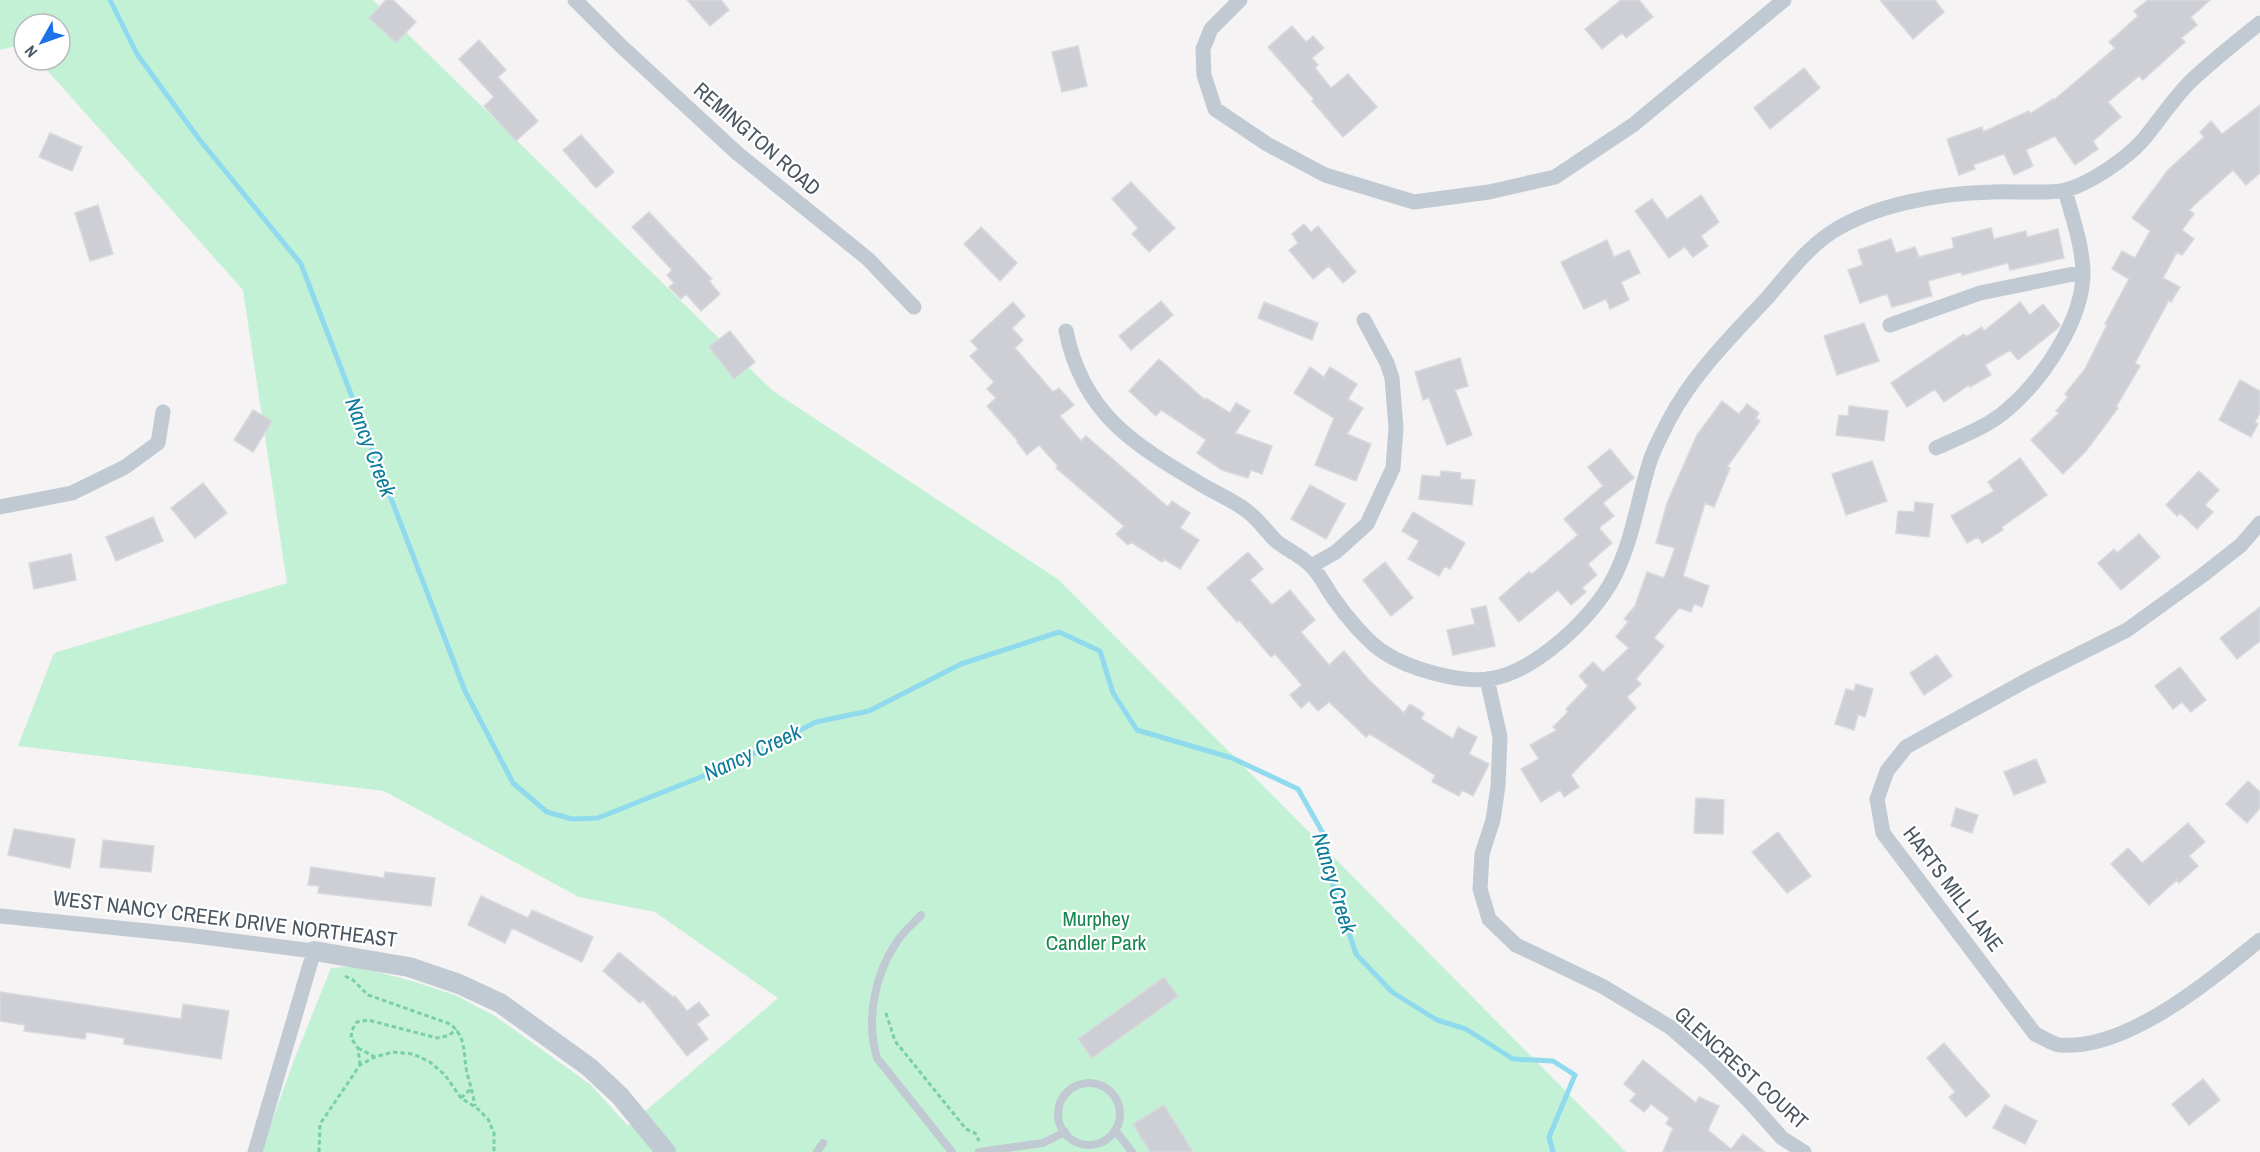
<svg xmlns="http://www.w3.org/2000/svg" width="2260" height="1152" viewBox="0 0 2260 1152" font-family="'Archivo Narrow',sans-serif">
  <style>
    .green { fill: #c3f1d5 }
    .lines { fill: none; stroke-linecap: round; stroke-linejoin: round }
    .stream { stroke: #90daee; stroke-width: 5 }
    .building { fill: #cdcfd5; stroke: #d7d9de; stroke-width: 1.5 }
    .path { stroke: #7ad0a6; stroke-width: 3; stroke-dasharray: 4.5 3; stroke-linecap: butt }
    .service { stroke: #c1cad2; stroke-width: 8 }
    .minor { stroke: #c1cad2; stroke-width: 15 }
    .tertiary { stroke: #c1cad2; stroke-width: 20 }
    .labels { text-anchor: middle; stroke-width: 4.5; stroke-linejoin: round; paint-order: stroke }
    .street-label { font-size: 21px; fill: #4a5661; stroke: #fff }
    .park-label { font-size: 21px; fill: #17864f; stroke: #fff }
    .water-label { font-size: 22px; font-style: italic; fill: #0c7c9b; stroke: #fff }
  </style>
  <rect width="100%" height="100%" fill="#f5f3f3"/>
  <path class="green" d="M 0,0 L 373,0 L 773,391 L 1059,580 L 1626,1152 L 261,1152 L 294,1060 L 331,968 L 355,966 L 412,981 L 455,995 L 495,1016 L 591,1085 L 628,1126 L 778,998 L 655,912 L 579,897 L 384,791 L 18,746 L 54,653 L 287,583 L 243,290 L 38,60 L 60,60 L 60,24 L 24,24 L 24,44 L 0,50 Z"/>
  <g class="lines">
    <path class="stream" d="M 110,0 L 137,54 L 199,139 L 301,264 L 465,691 L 513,783 L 547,812 L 572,819 L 598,818 L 731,765 L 816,722 L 869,711 L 961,664 L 1059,632 L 1100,651 L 1113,693 L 1137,730 L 1232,758 L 1298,789 L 1324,835 L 1333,885 L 1356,954 L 1392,992 L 1437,1020 L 1466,1029 L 1513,1059 L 1553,1061 L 1575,1075 L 1549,1137 L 1553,1152"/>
  </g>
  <path class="building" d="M 386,0 L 393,0 L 416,22 L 396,43 L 369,18 Z
    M 687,0 L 721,0 L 729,10 L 710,26 Z
    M 1621,0 L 1639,0 L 1653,17 L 1626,38 L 1622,33 L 1602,49 L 1585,29 Z
    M 1880,0 L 1935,0 L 1944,12 L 1913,39 Z
    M 2148,0 L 2210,0 L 2191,17 L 2197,25 L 2181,38 L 2185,42 L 2143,80 L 2139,76 L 2108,102 L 2121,117 L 2093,141 L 2098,149 L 2075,165 L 2055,136 L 2026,150 L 2033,166 L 2014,175 L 2004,154 L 1973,165 L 1975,169 L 1959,175 L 1947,139 L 1982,127 L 1983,132 L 2029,111 L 2030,114 L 2053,99 L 2054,100 L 2115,48 L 2109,42 L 2138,16 L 2134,11 Z
    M 1292,26 L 1306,42 L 1313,36 L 1324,48 L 1312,58 L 1318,65 L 1315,68 L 1331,88 L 1348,74 L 1377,107 L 1343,137 L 1312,101 L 1314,99 L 1268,47 Z
    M 479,40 L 506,70 L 498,77 L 538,121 L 516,141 L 484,106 L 494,97 L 459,59 Z
    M 1078,46 L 1087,86 L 1062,92 L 1052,52 Z
    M 1804,68 L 1820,88 L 1770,129 L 1754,108 Z
    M 2260,105 L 2260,173 L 2246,185 L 2233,170 L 2189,210 L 2194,214 L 2182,230 L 2194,239 L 2182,255 L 2177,252 L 2163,278 L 2180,287 L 2171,302 L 2169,300 L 2135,363 L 2140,366 L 2116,407 L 2118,408 L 2086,451 L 2063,474 L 2031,440 L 2059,413 L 2056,411 L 2068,397 L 2065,394 L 2085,369 L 2107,325 L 2105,324 L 2129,279 L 2112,269 L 2122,251 L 2135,258 L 2150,231 L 2132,218 L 2168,170 L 2204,137 L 2200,132 L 2211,121 L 2222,134 Z
    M 50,133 L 82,147 L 72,171 L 39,157 Z
    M 581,135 L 614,172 L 596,188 L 563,150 Z
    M 1131,182 L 1175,228 L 1149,252 L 1132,234 L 1138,228 L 1112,199 Z
    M 1701,195 L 1719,222 L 1701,236 L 1708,246 L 1693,257 L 1685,247 L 1669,258 L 1635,211 L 1652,199 L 1667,219 Z
    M 98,205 L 113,254 L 90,261 L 75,213 Z
    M 649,212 L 712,279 L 709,281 L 720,294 L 701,311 L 686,294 L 681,299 L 669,287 L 674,283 L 667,275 L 672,270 L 632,227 Z
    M 1304,224 L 1311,232 L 1318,226 L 1356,272 L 1343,283 L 1329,266 L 1313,279 L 1289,250 L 1298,243 L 1292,234 Z
    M 981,227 L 1017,263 L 1000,281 L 964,244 Z
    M 1991,228 L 1994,239 L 2026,231 L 2027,237 L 2058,229 L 2064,258 L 2010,270 L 2008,263 L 1962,275 L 1961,272 L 1928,281 L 1932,296 L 1892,307 L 1887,294 L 1860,303 L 1848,270 L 1863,265 L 1858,250 L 1891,239 L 1896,253 L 1915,247 L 1919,257 L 1954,248 L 1952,238 Z
    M 1607,240 L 1614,257 L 1629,250 L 1640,273 L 1621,282 L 1629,300 L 1610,309 L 1606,299 L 1584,309 L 1561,262 Z
    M 1161,301 L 1173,315 L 1131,350 L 1119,336 Z
    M 1013,302 L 1025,316 L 1012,328 L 1023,340 L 1015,348 L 1053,392 L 1059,388 L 1074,405 L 1060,416 L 1081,441 L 1086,436 L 1168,507 L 1172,501 L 1190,513 L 1180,528 L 1199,540 L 1180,569 L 1164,559 L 1162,562 L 1131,542 L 1128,545 L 1116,534 L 1124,526 L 1056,468 L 1058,466 L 1039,445 L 1027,455 L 1017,442 L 1018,441 L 987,406 L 996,398 L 987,389 L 994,382 L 970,356 L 978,349 L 971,341 Z
    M 1264,302 L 1318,323 L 1312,340 L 1258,318 Z
    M 2020,302 L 2030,315 L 2043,304 L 2060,325 L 2058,328 L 2018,360 L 2010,350 L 1985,365 L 1991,375 L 1970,387 L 1969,385 L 1944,402 L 1935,389 L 1907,407 L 1891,383 L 1964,334 L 1966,337 L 1982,327 L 1984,331 Z
    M 1864,323 L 1879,361 L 1837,375 L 1824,336 Z
    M 730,331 L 755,362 L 734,379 L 709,347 Z
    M 1460,358 L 1468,386 L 1455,390 L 1472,435 L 1447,445 L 1429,398 L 1423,400 L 1415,372 Z
    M 1159,359 L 1205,400 L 1206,398 L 1230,413 L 1236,403 L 1250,411 L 1235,433 L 1272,446 L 1262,474 L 1251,470 L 1248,478 L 1222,470 L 1197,453 L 1206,440 L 1161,410 L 1156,416 L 1129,391 Z
    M 1310,367 L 1324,377 L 1330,367 L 1357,384 L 1348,399 L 1363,408 L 1347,434 L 1371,444 L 1356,481 L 1315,465 L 1334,418 L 1294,393 Z
    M 2240,380 L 2260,391 L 2260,413 L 2255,422 L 2258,424 L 2251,437 L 2219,420 Z
    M 1722,401 L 1739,414 L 1747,404 L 1759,413 L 1756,418 L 1760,421 L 1727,467 L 1730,468 L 1714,507 L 1705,503 L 1683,576 L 1709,586 L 1702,607 L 1694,604 L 1691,612 L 1679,608 L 1654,638 L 1664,646 L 1636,679 L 1641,684 L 1627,697 L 1636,708 L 1571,775 L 1579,787 L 1564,797 L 1560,790 L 1541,802 L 1521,769 L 1539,759 L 1530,745 L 1557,730 L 1553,727 L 1568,712 L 1566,709 L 1588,686 L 1579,676 L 1593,662 L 1603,672 L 1629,648 L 1616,637 L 1628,622 L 1624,619 L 1635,606 L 1647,572 L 1664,578 L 1675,548 L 1656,543 L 1667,503 L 1697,435 Z
    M 1849,406 L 1888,411 L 1884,441 L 1836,435 L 1839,415 L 1848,416 Z
    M 253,410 L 272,421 L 253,452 L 234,440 Z
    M 1610,449 L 1634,478 L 1603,503 L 1614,516 L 1599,528 L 1612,543 L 1588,564 L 1597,575 L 1582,588 L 1586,592 L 1571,605 L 1558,590 L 1519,622 L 1499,598 L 1529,572 L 1532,574 L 1578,535 L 1564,519 L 1603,486 L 1588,467 Z
    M 2020,458 L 2047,495 L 2002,527 L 2003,530 L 1982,543 L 1978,537 L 1967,543 L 1951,516 L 1994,491 L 1988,482 Z
    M 1872,461 L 1887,501 L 1846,515 L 1832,474 Z
    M 1441,471 L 1461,473 L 1460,479 L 1475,480 L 1472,505 L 1419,499 L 1422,475 L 1440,477 Z
    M 2199,471 L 2219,490 L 2205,505 L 2213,512 L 2197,529 L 2180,513 L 2177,516 L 2166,505 Z
    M 203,483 L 227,513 L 195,538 L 171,508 Z
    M 1310,485 L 1345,504 L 1326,539 L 1291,519 Z
    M 1915,502 L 1933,504 L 1929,537 L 1896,533 L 1898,511 L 1914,512 Z
    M 1413,512 L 1465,543 L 1450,569 L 1445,566 L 1439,576 L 1408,559 L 1419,541 L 1402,531 Z
    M 153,517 L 163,541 L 116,561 L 106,537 Z
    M 2139,534 L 2160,557 L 2121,590 L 2098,563 L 2114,549 L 2117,553 Z
    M 1248,552 L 1263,569 L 1250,580 L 1272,605 L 1290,590 L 1315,620 L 1301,632 L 1329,665 L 1344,651 L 1369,680 L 1404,713 L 1410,704 L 1424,713 L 1421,719 L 1453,739 L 1458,727 L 1477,737 L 1469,754 L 1489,764 L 1473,796 L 1462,790 L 1459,796 L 1432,782 L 1435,775 L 1370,734 L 1366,737 L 1329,702 L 1318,711 L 1309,701 L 1301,708 L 1290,695 L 1302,685 L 1275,654 L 1271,657 L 1239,620 L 1237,622 L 1207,588 Z
    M 71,554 L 76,580 L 34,589 L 29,563 Z
    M 1385,562 L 1413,598 L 1391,616 L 1363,580 Z
    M 1486,606 L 1495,646 L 1453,655 L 1447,630 L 1475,624 L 1471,609 Z
    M 2260,607 L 2260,641 L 2237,659 L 2220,638 Z
    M 1937,655 L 1952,676 L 1924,695 L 1910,673 Z
    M 2180,667 L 2206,700 L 2191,712 L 2182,702 L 2173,709 L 2155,686 Z
    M 1856,684 L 1873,689 L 1865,717 L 1858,714 L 1854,730 L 1835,724 L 1846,689 L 1854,691 Z
    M 2036,759 L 2046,782 L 2014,795 L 2004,772 Z
    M 2248,781 L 2260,792 L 2260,808 L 2247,823 L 2226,804 Z
    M 1696,798 L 1724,800 L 1723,834 L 1694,833 Z
    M 1956,808 L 1978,815 L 1972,833 L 1951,826 Z
    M 2188,823 L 2205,842 L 2189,856 L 2198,866 L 2179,883 L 2177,880 L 2149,905 L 2111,864 L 2128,848 L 2142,863 Z
    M 14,829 L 75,839 L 70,868 L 8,855 Z
    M 1778,832 L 1811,876 L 1787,893 L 1752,852 Z
    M 103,840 L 154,846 L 151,872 L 100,867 Z
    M 311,867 L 384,878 L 385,872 L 435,878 L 431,906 L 318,893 L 319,886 L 308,885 Z
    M 481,896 L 528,918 L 532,910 L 593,937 L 582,962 L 512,928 L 505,943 L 468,925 Z
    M 619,952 L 673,997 L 675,996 L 687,1011 L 699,1002 L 709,1015 L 697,1024 L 708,1039 L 687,1056 L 643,1000 L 640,1003 L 603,971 Z
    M 1164,977 L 1178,996 L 1092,1058 L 1078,1039 Z
    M 0,992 L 181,1019 L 183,1004 L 229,1011 L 221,1059 L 124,1044 L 124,1038 L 86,1032 L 85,1039 L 24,1031 L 25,1025 L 0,1021 Z
    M 1944,1043 L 1990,1096 L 1966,1117 L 1949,1097 L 1955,1092 L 1927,1058 Z
    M 1643,1060 L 1696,1103 L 1699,1097 L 1719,1106 L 1708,1130 L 1731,1149 L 1743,1134 L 1765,1152 L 1663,1152 L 1673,1128 L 1666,1124 L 1669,1118 L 1651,1104 L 1644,1112 L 1630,1101 L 1636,1094 L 1624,1084 Z
    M 2203,1079 L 2220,1100 L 2189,1125 L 2172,1104 Z
    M 1164,1105 L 1193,1152 L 1150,1152 L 1133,1124 Z
    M 2005,1105 L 2037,1121 L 2025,1144 L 1993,1128 Z"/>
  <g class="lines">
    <path class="path" d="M 345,976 L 353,980 L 368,995 L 450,1024 C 467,1037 463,1054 467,1073 C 470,1084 473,1094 475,1106
      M 886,1013 L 895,1041 L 966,1129 L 975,1133 L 979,1141
      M 358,1048 L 375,1057
      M 360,1065 L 358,1048 L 351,1038 L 352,1030 L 357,1022 L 368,1020 L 437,1038 L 447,1036 L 457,1030
      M 461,1098 L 472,1088
      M 319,1152 L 320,1124 L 360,1065 L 375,1057 L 393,1052 L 413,1054 L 430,1062 L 445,1075 L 461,1098 L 478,1109 L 488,1119 L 494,1133 L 494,1152"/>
    <path class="service" d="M 921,915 C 913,924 902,933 896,943 C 874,976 866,1021 877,1058 L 952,1152
      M1058 1114a31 31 0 1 1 62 0a31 31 0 1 1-62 0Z
      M 1115,1130 L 1132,1152
      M 817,1152 L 823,1143
      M 979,1152 L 1043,1143 L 1065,1132"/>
    <path class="minor" d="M 575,0 L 620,45 L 737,153 L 868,259 L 914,307
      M 1240,0 L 1211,29 L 1203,49 L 1204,75 L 1215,109 L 1267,144 L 1325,175 L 1414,202 L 1489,192 L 1555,177 L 1633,125 L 1784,0
      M 1890,325 L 1980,293 L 2083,272
      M 1066,331 C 1083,415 1135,445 1204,486 C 1218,494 1234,501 1247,511 C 1258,519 1266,531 1276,541 C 1287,550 1300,555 1310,565 C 1320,574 1326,588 1334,599 C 1345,615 1368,643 1385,653 C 1409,669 1460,683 1489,679 C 1534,673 1594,617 1614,577 C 1633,540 1638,497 1651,458 C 1656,445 1663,432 1669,420 C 1693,374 1733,335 1768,297 C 1787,275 1807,248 1832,232 C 1875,204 1941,193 1992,192 C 2011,191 2050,194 2066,190 C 2091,183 2126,159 2143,140 C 2159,121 2172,100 2190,82 C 2212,61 2236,42 2260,23
      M 1936,448 C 1960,437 1988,427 2008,409 C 2043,379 2084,319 2083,271 C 2082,244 2072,216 2065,190
      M 0,507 L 72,493 L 125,467 L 158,443 L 163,412
      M 2260,523 L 2241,545 L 2203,575 L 2127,630 L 2029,679 L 1906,747 L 1887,771 L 1877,799 L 1883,833 L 2035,1034 C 2042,1037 2052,1044 2060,1045 C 2127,1051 2210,980 2260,940
      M 1311,566 L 1336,552 L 1367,524 L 1393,468 L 1396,428 L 1392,378 L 1387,363 L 1364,320
      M 1487,679 L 1500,737 L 1498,786 L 1493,820 L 1482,854 L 1480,889 L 1489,919 L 1516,945 L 1602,986 L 1670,1027 L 1707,1059 L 1750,1102 L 1782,1138 L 1804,1152
      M 0,916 L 187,935 L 314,951 L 255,1152"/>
    <path class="tertiary" d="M 314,951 L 409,967 L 459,984 L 500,1003 L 589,1067 L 620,1096 L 666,1152"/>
  </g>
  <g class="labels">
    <g class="street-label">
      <text transform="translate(757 139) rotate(41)" y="7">REMINGTON ROAD</text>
      <text transform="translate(1953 889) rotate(53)" y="7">HARTS MILL LANE</text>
      <text transform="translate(225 919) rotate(7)" y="7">WEST NANCY CREEK DRIVE NORTHEAST</text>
      <text transform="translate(1741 1068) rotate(42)" y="7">GLENCREST COURT</text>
    </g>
    <g class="park-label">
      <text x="1096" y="926">Murphey<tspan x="1096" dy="24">Candler Park</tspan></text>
    </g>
    <g class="water-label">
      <text transform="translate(371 447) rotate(69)" y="8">Nancy Creek</text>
      <text transform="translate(752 752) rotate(-25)" y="8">Nancy Creek</text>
      <text transform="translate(1335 883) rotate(73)" y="8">Nancy Creek</text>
    </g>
  </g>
  <g transform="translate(42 42) rotate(230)"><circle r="28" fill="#ffffff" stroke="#b7bbc0" stroke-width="1.5"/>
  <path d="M0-4.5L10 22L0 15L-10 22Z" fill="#1a73e8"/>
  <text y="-9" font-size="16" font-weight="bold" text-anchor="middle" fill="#4a5661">N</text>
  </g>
</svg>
